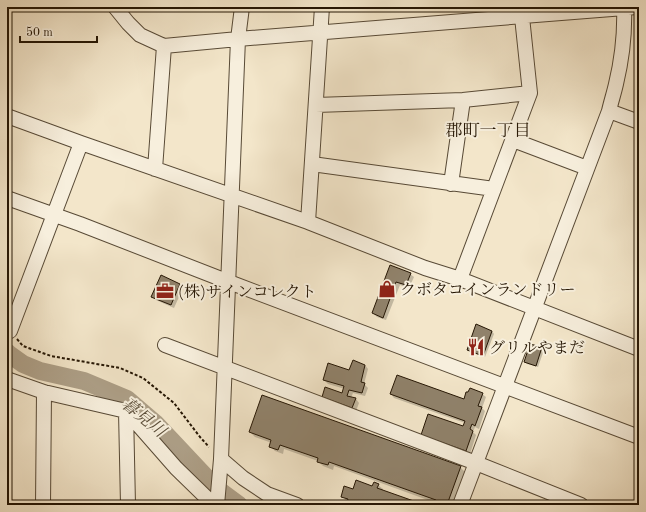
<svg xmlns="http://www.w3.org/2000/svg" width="646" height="512" viewBox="0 0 646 512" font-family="'Old Standard TT','Noto Serif JP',serif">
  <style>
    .shadow { fill: #0003 }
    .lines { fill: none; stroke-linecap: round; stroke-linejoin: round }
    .river { stroke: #ad9f87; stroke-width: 18 }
    .building { fill: #90826b; stroke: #251604 }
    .minor-casing { stroke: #584a36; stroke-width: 16 }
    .path { stroke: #251604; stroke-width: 2; stroke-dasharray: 3 2; stroke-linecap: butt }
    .minor { stroke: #f7efdd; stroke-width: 14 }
    .labels { text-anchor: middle; stroke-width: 4; stroke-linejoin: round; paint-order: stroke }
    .poi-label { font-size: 16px; fill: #251604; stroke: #f7efdd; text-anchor: start }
    .neighbourhood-label { font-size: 17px; fill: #251604; stroke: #f7efdd }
    .water-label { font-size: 17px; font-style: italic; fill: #5b4d38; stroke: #f7efdd }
  </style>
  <rect width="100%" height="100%" fill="#f3e6ca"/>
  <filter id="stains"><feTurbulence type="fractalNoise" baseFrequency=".005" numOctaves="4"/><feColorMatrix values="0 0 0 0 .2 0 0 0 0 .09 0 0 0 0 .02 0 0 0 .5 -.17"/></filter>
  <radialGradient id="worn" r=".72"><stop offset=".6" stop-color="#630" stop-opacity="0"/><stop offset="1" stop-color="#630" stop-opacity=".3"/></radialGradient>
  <path class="shadow" d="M 391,266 L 410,274 L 414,277 L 409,288 L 400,285 L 386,320 L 377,317 L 373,313 Z
    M 180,285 L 183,288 L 174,308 L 156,300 L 153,297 Z
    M 492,331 L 494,334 L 485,357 L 470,352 L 468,350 Z
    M 530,345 L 542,348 L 544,350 L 538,367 L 527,364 L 525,362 Z
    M 365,365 L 368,369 L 364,384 L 368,388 L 365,396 L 353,393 L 351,398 L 356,399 L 359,403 L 356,411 L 327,400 L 323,397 L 343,395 L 345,389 L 328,384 L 324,380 Z
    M 391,394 L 464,400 L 482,394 L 486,397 L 482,408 L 485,411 L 479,429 L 475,427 L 473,432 L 476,435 L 470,454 L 425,439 L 463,428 L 465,423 L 394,398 Z
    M 250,432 L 460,467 L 465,472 L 454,505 L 435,505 L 436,503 L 334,466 L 333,470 L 323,466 L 318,461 L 284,449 L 283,454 L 275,451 L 270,446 L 272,443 L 255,437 Z
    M 378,485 L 383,489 L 383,491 L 422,505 L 347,505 L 348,502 L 342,496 L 353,490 L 373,487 Z"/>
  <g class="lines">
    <path class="river" d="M 7,352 L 9,354 L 23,364 L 40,371 L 84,381 L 127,399 L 155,423 L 216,488 L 239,505"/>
  </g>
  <path class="building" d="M 390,265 L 411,273 L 406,285 L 396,282 L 383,318 L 372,313 Z
    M 161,275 L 180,284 L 171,305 L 151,297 Z
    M 476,324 L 492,331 L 483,356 L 467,350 Z
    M 530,344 L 542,347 L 536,366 L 524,362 Z
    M 353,360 L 365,365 L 361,382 L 365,383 L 362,393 L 349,390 L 347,396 L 356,398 L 352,408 L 322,397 L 325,387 L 342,393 L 344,386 L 323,380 L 328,363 L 349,370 Z
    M 397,375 L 464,399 L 466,392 L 468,392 L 470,388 L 483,393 L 478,406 L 482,407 L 475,426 L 472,424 L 470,429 L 473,431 L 466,451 L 421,435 L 428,414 L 463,426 L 465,421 L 390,394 Z
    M 262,395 L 461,466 L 448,502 L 443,501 L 442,504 L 439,503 L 438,505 L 434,505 L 436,500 L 329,462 L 328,465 L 317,462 L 318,458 L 280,445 L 278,450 L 269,447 L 271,440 L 249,432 Z
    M 356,480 L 372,486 L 374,482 L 379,484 L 377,488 L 425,505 L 346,505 L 348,499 L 341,497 L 344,486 L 353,489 Z"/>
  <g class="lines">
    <g class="minor-casing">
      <path id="minor" d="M 115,7 L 128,23 L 140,35 L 164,46 L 238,39 L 637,7
        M 316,105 L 463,100 L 530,93
        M 609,111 L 639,122
        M 7,116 L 81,143 L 308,222 L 425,268 L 460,279 L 639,349
        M 513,140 L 587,168
        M 312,164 L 494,189
        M 155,169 L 164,46
        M 451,184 L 463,100
        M 7,198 L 80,224 L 229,282 L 639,437
        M 308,222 L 322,7
        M 460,279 L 530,93 L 522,17
        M 10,331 L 81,143
        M 165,345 L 476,463 L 581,505
        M 7,379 L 44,392 L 126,411 L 176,468 L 214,505
        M 126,411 L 128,505
        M 221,459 L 243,478 L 267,494 L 297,505
        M 43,505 L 44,392
        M 217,505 L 221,459 L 238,39 L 242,7
        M 460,505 L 609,111 C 611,102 614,93 616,84 C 622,59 625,32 624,7"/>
    </g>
    <path class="path" d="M 17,339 L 23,346 L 51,356 L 120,368 L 143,378 L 174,403 L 200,437 L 209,447"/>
    <use href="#minor" class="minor"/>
  </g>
  <defs>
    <g id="shop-bare" transform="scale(1.38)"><path d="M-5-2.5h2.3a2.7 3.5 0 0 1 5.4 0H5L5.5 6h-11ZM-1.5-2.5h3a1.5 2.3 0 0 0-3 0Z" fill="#8f2418" stroke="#f7efdd" stroke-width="2.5" paint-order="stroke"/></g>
    <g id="office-bare" transform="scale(1.38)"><path d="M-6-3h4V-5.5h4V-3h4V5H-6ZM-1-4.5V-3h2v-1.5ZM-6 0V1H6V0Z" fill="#8f2418" stroke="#f7efdd" stroke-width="2.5" paint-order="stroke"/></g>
    <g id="restaurant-bare" transform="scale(1.38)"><path d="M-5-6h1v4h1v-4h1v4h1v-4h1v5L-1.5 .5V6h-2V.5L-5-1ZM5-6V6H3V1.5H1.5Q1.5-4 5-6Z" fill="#8f2418" stroke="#f7efdd" stroke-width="2.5" paint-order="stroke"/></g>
  </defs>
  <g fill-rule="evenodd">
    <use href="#shop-bare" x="387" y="289"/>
    <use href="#office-bare" x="165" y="291"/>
    <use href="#restaurant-bare" x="476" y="347"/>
  </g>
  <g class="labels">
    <g class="poi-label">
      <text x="400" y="295">クボタコインランドリー</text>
      <text x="178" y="297">(株)サインコレクト</text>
      <text x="489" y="353">グリルやまだ</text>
    </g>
    <g class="neighbourhood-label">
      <text x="488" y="136">郡町一丁目</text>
    </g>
    <g class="water-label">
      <text transform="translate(144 417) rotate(39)" y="6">暮見川</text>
    </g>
  </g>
  <rect width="646" height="512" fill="none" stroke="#f3e6ca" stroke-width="24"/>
  <rect x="8" y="8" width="630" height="496" fill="none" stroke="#251604" stroke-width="2"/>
  <rect x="12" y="12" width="622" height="488" fill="none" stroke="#251604"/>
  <path d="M20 36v6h77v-6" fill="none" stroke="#251604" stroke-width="2"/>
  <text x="26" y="36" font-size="12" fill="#251604" stroke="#f7efdd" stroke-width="3" paint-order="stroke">50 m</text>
  <rect width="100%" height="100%" filter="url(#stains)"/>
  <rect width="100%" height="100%" fill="url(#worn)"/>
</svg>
